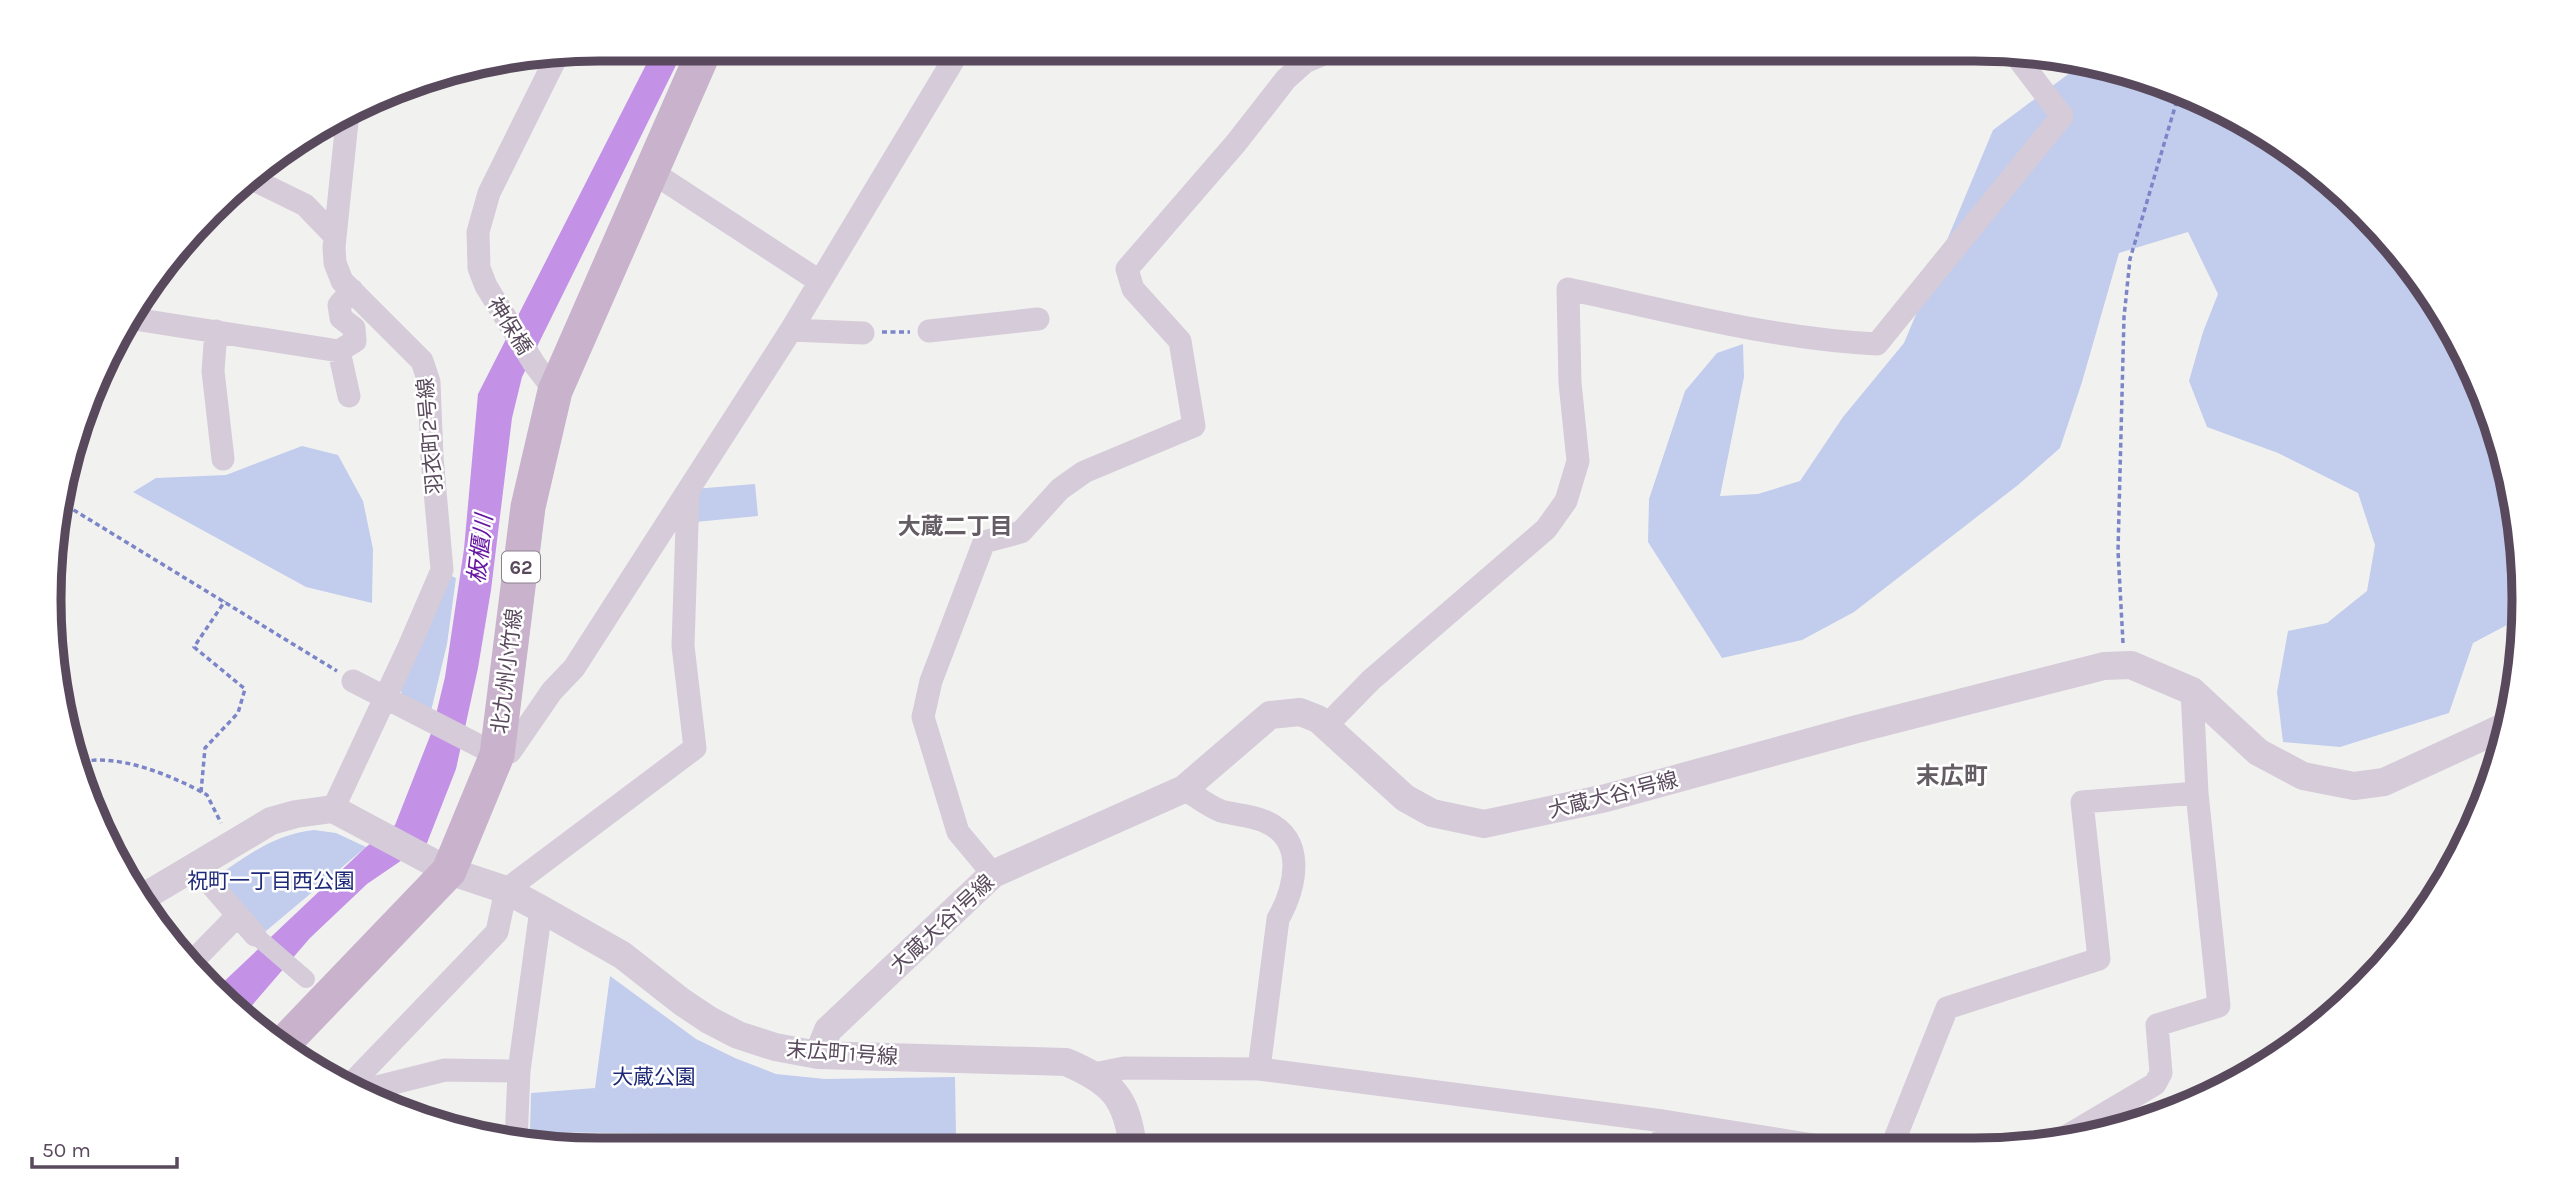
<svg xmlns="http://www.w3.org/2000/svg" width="2573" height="1199" viewBox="0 0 2573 1199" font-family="Karla,'Noto Sans JP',sans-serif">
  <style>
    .green { fill: #c2ccec }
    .water { fill: #c392e6 }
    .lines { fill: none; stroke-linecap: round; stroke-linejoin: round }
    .path { stroke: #7c85c8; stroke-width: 3.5; stroke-dasharray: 5 3.5; stroke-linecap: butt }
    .service { stroke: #d6cbd9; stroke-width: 10 }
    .pedestrian { stroke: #d6cbd9; stroke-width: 18 }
    .minor { stroke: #d6cbd9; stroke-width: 23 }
    .tertiary { stroke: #d6cbd9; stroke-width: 28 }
    .primary { stroke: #c9b2cc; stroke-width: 35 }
    .labels { text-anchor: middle; stroke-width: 5; stroke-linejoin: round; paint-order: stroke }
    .shield { fill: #fff; stroke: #8b808d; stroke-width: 2 }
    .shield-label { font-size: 19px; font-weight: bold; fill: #59495c }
    .street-label { font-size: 21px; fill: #59495c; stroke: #fff }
    .park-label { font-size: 21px; fill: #1e2a79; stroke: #fff }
    .neighbourhood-label { font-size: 23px; font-weight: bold; fill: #645d64; stroke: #fff }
    .water-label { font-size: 23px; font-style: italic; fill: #6717a2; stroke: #fff }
    .quarter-label { font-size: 24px; font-weight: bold; fill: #645d64; stroke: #fff }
    .rim { fill: none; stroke: #59495c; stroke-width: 9 }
  </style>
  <rect width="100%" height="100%" fill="#f1f2f0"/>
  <path class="green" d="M 2086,61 L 2184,91 L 2279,142 L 2362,210 L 2431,293 L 2482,388 L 2513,492 L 2524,599 L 2522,617 L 2473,643 L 2449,713 L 2340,747 L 2283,742 L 2277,692 L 2288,631 L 2327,623 L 2367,591 L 2375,545 L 2358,493 L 2278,453 L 2207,427 L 2189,381 L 2203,332 L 2218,294 L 2188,232 L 2119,253 L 2082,382 L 2060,448 L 2018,485 L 1854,612 L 1802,640 L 1722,658 L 1648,542 L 1649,499 L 1685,391 L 1717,353 L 1743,344 L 1744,377 L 1720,496 L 1758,494 L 1800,481 L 1843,417 L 1904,343 L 1993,130 Z
    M 302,446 L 338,455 L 363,501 L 373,549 L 372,603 L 306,587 L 133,492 L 156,478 L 226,475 Z
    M 755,484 L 758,516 L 695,522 L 694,489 Z
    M 447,574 L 456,578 L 447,644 L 431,711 L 403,697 L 400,688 Z
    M 314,830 L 336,833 L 366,847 L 266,931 L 213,879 C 247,856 272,835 314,830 Z
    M 610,976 L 696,1039 L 735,1058 L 776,1074 L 825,1079 L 955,1077 L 956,1137 L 530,1132 L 531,1093 L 595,1088 Z"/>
  <path class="water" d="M 654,49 L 684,49 L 522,377 L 512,418 L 491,590 L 478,668 L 456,769 L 427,843 L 367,884 L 310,938 L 242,1017 L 216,989 L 366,847 L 395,825 L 432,731 L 445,677 L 464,549 L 478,394 Z"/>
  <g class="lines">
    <path class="path" d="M 882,332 L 910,332
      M 59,501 L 337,671
      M 2123,643 L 2118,551 L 2124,317 L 2130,259 L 2180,90
      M 75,764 C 112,750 174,776 207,795 L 221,823
      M 201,792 L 205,748 L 238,713 L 245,689 L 194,647 L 225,601"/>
    <path class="service" d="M 757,49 L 851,56"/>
    <path class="pedestrian" d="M 255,935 L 306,979"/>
    <path class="minor" d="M 652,172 L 819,281
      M 248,177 L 305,205 L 335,236
      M 128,318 L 339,351 L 355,341 L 354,328 L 341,318 L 339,305 L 352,290
      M 791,330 L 863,333
      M 216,331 L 213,371 L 223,459
      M 929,331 L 1038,319
      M 339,351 L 349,396
      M 555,391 L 535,365 L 486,286 L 479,268 L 478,232 L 489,193 L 557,56
      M 353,681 L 497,755 L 510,752 L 552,691 L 574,668 L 791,330 L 960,49
      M 1326,726 L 1371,680 L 1546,529 L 1566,501 L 1578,461 L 1570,383 L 1568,289 C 1670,311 1773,339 1877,344 L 2062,116 L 2014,53
      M 1184,789 C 1196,796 1208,806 1221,811 C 1235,815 1250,815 1264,821 C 1307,838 1296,887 1278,919 L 1259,1069
      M 333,809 L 408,649 L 442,570 L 432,457 L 429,382 L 422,361 L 342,281 L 335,263 L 334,247 L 348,112
      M 196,867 L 255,935
      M 993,874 L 958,832 L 923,717 L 931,681 L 984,542 L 1021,532 L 1060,489 L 1084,472 L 1194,426 L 1180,341 L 1133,289 L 1127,269 L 1236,143 L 1286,79 L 1305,62 L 1324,54 L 1352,49
      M 193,961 L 238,915
      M 1094,1074 L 1124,1068 L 1259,1069 L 1663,1121 L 1820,1146
      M 351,1084 L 497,932 L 506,890 L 695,748 L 683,646 L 688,494
      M 361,1091 L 445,1070 L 519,1071
      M 1663,1121 L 1665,1146
      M 516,1142 L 519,1071 L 541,909
      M 2057,1142 L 2155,1084 L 2161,1073 L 2157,1025 L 2219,1006 L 2197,793 L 2192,691
      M 1892,1146 L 1947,1008 L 2099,959 L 2082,802 L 2197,793"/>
    <path class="tertiary" d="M 142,898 L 271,821 L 296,814 L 333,809 L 449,871 L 506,890 L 541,909 L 622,955 L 682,1002 L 709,1020 L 738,1035 L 775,1047 L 818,1055 L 1066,1062 C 1113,1082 1127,1098 1133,1148
      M 818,1055 L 828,1030 L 993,874 L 1184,789 L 1270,715 L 1300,712 L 1318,719 L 1405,798 L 1432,813 L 1484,824 L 1606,798 L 1857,729 L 2104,666 L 2131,665 L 2192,691 L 2258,752 L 2303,776 L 2354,786 L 2384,782 L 2508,725"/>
    <path class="primary" d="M 284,1043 L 449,871 L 497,755 L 528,507 L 555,391 L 705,49"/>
  </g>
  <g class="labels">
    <rect class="shield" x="502" y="551.5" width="38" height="31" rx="5"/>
    <g class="shield-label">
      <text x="521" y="574">62</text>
    </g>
    <g class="street-label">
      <text transform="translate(510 326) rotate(58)" y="7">神保橋</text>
      <text transform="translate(430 436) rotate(-95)" y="7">羽衣町2号線</text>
      <text transform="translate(507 671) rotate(-83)" y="7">北九州小竹線</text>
      <text transform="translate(1613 795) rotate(-14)" y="7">大蔵大谷1号線</text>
      <text transform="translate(942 924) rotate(-43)" y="7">大蔵大谷1号線</text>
      <text transform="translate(842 1053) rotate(4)" y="7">末広町1号線</text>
    </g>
    <g class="park-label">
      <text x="271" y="888">祝町一丁目西公園</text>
      <text x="654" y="1084">大蔵公園</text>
    </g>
    <g class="neighbourhood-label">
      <text x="955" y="534">大蔵二丁目</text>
    </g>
    <g class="water-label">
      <text transform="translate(480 549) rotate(-83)" y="8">板櫃川</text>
    </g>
    <g class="quarter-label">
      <text x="1952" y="784">末広町</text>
    </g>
  </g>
  <path d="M0 0H2573V1199H0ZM599 61H1974A538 538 0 0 1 2512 599V600A538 538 0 0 1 1974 1138H599A538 538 0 0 1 61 600V599A538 538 0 0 1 599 61Z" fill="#fff" fill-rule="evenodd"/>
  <path class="rim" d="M599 61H1974A538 538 0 0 1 2512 599V600A538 538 0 0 1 1974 1138H599A538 538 0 0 1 61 600V599A538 538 0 0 1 599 61Z"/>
  <path d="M32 1157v10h145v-10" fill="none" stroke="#59495c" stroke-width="3.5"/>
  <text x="42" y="1157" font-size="21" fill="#59495c" stroke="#ffffff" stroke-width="5" paint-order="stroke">50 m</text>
</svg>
